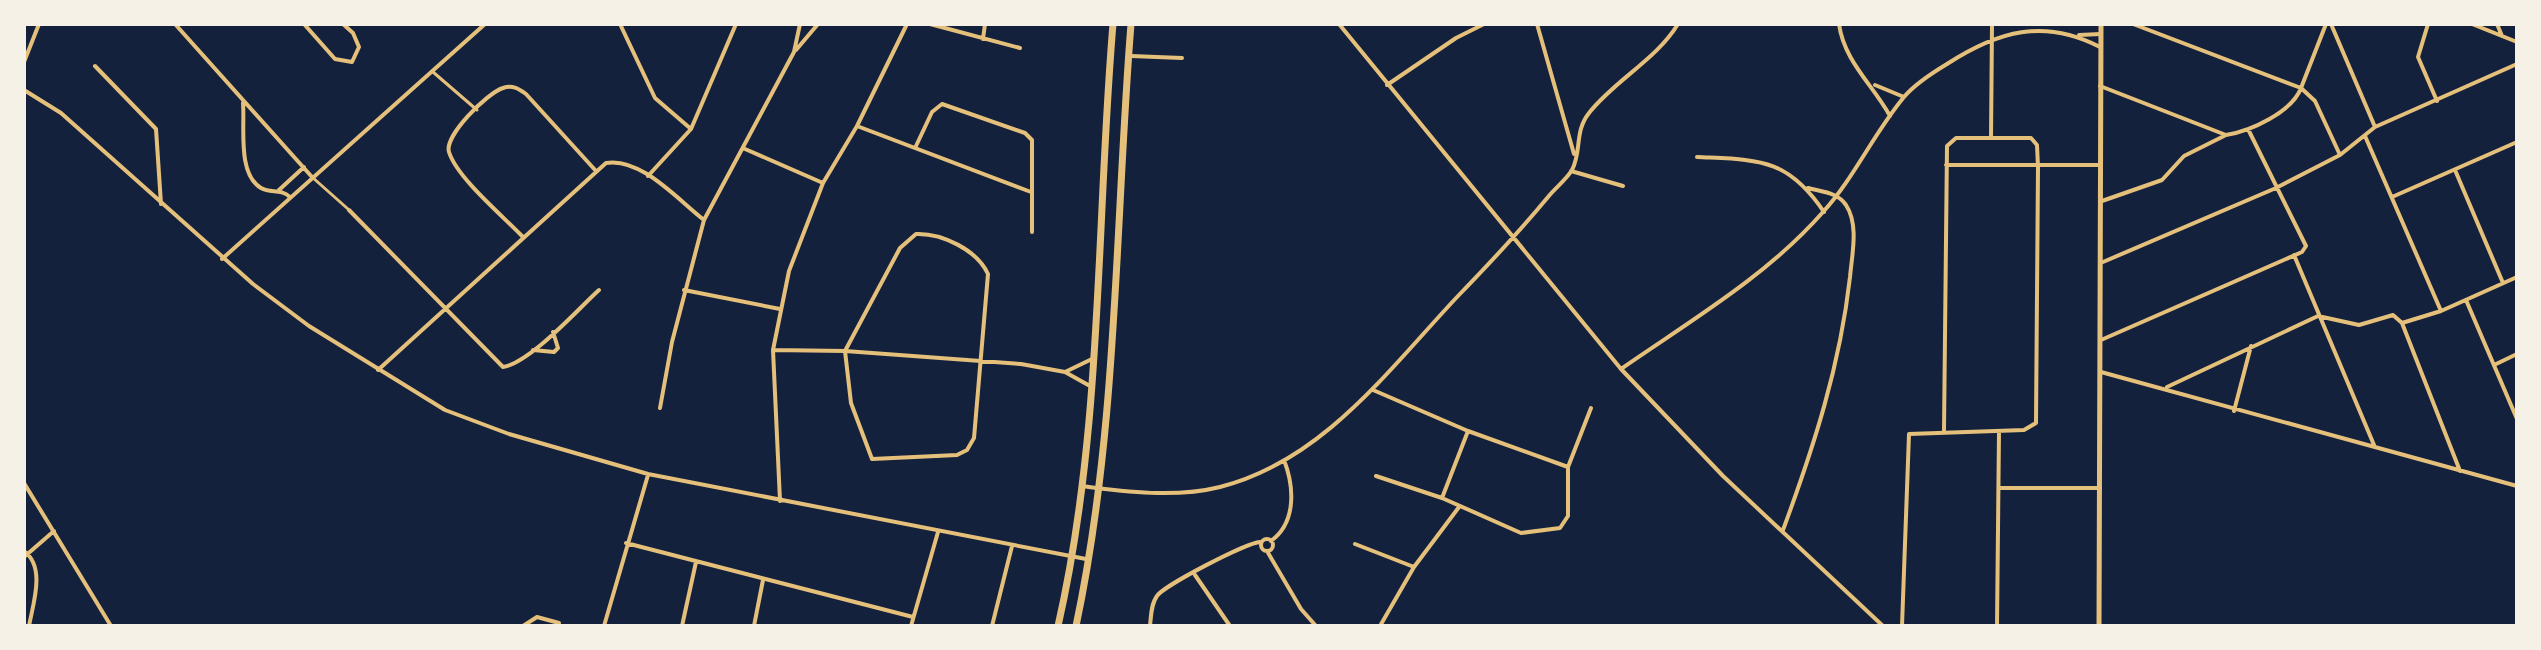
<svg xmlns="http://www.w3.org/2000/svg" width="2541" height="650" viewBox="0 0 2541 650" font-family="'Source Sans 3',sans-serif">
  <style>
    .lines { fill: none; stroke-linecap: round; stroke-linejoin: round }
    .pedestrian { stroke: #e5c07b; stroke-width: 3 }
    .minor { stroke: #e5c07b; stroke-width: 4 }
    .tertiary { stroke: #e5c07b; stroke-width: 5 }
    .primary { stroke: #e5c07b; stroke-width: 7 }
  </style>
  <rect width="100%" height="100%" fill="#14213d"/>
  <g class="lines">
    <path class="pedestrian" d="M 433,72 L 477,110
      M 312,177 L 348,209"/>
    <path class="minor" d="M 175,24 L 312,177
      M 304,24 L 335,59 L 352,62 L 359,47 L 353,33 L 343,24
      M 620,24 L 655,98 L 691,129
      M 930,24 L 1020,48
      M 1339,24 L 1621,369 L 1723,476 L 1883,626
      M 1537,24 L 1574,154
      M 1839,24 C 1844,61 1873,85 1890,116
      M 2326,24 L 2301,88 L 2315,101 L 2340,155
      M 2331,24 L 2375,127
      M 2428,24 L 2418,57 L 2437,101
      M 2472,24 L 2517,42
      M 2497,24 L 2502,36
      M 2079,35 L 2101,34
      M 983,39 L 985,24
      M 796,50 L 818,24
      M 1131,56 L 1182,58
      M 24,62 L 39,24
      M 95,66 L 156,129 L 161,204
      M 1387,85 L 1456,38 L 1484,24
      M 1875,85 L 1904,97
      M 2100,86 L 2226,135 C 2251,131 2292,112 2301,88 L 2133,24
      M 24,90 L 61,113 L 253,284 L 309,326 L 445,410 L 509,434 L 648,474 L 1086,559
      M 243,103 C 245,126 237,174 261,188 C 271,194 280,188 290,197
      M 857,126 L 1031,192
      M 2365,136 L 2441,311
      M 1991,138 L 1992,24
      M 916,146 L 932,112 L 942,104 L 1025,133 L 1032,140 L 1032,232
      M 745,149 L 823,183
      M 1697,157 C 1758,160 1787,157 1824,212
      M 1946,165 L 2100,165
      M 2455,170 L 2503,283
      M 1571,171 L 1623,186
      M 648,176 L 691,129 L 736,24
      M 279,190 L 304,167
      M 2392,197 L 2517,142
      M 2102,201 L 2162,180 L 2184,156 L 2224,136
      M 349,210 L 503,367 C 530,363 578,309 599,290
      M 916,234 C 942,233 977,250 988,274 L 974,438 L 967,450 L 957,455 L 872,459 L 851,403 L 845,351 L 900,248 Z
      M 523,237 C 504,217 457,178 449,152 C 444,136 487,93 503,88 C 512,85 518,88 526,94 L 596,171
      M 2294,255 L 2374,445
      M 222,259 L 485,24
      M 2103,262 L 2276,188 L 2340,155 L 2375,127 L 2517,64
      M 684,290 L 780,309
      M 2466,300 L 2517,419
      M 2402,323 L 2441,311 L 2517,277
      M 2101,340 L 2302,252 L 2306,246 L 2248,129
      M 533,350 L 554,352 L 558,348 L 553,332
      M 773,350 L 845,351 L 1021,364 L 1065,372 L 1090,386
      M 2494,365 L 2517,354
      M 1621,369 C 1690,321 1767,276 1823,212 C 1854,178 1874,133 1904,97 C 1915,84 1932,73 1947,64 C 1998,31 2044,18 2100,47
      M 378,370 L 606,163 C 641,157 678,200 704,220
      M 1065,372 L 1092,359
      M 2101,372 L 2517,486
      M 2167,387 L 2318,316 L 2359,325 L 2393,315 L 2402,323 L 2460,471
      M 1373,390 L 1468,431 L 1568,467
      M 660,408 L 672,342 L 704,220 L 794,52 L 800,24
      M 2234,411 L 2251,346
      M 1376,476 L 1442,498 L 1521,533 L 1560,528 L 1568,516 L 1568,467 L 1591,408
      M 24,483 L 111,626
      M 1082,486 C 1126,492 1176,498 1220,487 C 1323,461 1389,369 1458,296 C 1489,264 1519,232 1548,197 C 1555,188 1566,180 1572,170 C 1582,151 1574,132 1589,113 C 1615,80 1656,60 1678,24
      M 2000,488 L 2100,488
      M 1442,498 L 1468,431
      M 780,501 L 773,350 L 789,271 L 823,183 L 857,126 L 907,24
      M 1783,530 C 1814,446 1840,366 1850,277 C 1852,254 1859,225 1846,205 C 1837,192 1822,192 1808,188
      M1261 545a6 6 0 1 1 12 0a6 6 0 1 1-12 0Z
      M 1271,541 C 1297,522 1294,486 1284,460
      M 626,543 L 913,617
      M 1355,544 L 1414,567
      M 24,551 C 46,567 33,604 29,626
      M 1267,551 L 1301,609 L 1316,626
      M 24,557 L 54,531
      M 1195,575 L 1230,626
      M 523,626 L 537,617 L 559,623
      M 604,626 L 648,475
      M 682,626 L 696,562
      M 754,626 L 763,580
      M 911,626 L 938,532
      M 992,626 L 1012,546
      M 1150,626 C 1151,616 1151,604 1157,596 C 1163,586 1249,541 1261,542
      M 1380,626 L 1414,567 L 1459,507
      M 1902,626 L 1909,434 L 2024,430 L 2036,423 L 2038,167 L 2037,145 L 2031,138 L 1956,138 L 1947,146 L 1944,431
      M 1997,626 L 1999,432"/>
    <path class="tertiary" d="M 2099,626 L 2101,24"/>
    <path class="primary" d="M 1058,626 C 1103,429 1096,224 1113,24
      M 1076,626 C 1118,428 1115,224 1131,24"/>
  </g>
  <rect width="2541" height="650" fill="none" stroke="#f6f1e7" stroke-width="52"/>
</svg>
